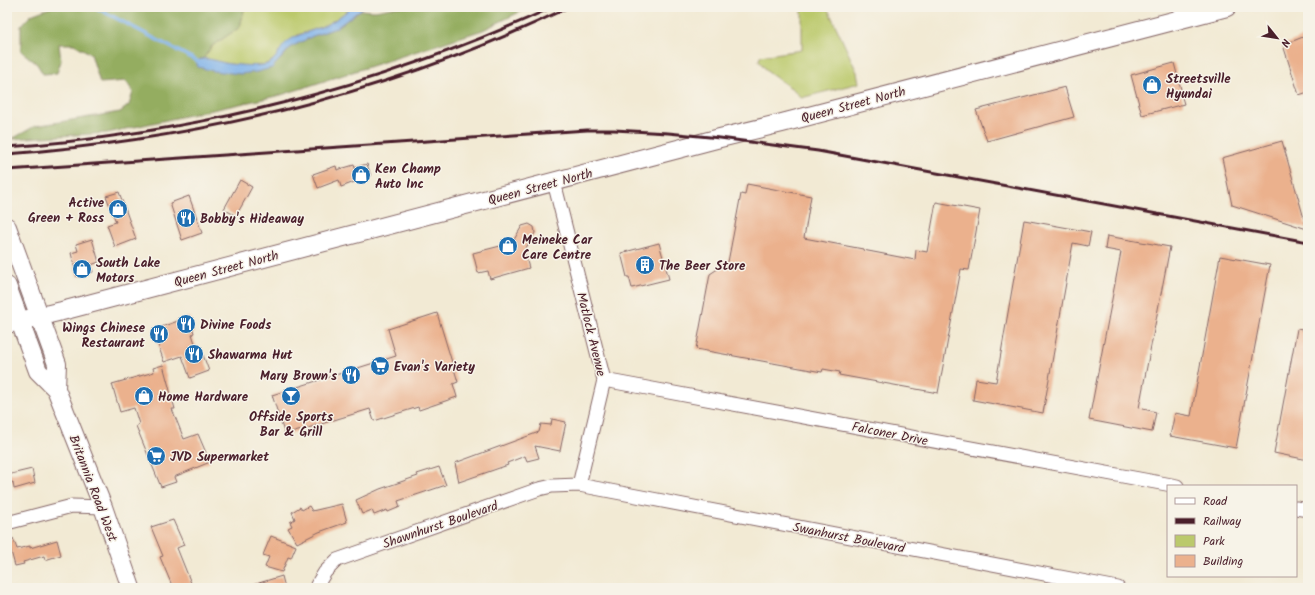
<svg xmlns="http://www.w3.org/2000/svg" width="1315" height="595" viewBox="0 0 1315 595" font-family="Kalam,sans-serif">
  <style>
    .green { fill: #bbc96c; stroke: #82744c }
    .forest { fill: #94ad60; stroke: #6f6646 }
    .water { fill: #7bb0e9; stroke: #62688a }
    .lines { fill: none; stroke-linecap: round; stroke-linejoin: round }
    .stream { stroke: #7bb0e9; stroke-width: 3.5 }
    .building { fill: #ebb18d }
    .street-casing { stroke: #856666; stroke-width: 15 }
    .secondary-casing { stroke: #856666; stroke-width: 20 }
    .street { stroke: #fff; stroke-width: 13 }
    .secondary { stroke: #fff; stroke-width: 18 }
    .rail { stroke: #4a1f2b; stroke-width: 3 }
    .labels { text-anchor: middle; stroke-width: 3; stroke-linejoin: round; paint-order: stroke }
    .poi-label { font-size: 13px; font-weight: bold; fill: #4a1f2b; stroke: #f7f3e8; text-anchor: start }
    .street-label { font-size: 13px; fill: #4a1f2b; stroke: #f7f3e8 }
  </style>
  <rect width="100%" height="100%" fill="#f7f3e8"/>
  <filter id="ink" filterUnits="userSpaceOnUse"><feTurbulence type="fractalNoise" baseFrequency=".025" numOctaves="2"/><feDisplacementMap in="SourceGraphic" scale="8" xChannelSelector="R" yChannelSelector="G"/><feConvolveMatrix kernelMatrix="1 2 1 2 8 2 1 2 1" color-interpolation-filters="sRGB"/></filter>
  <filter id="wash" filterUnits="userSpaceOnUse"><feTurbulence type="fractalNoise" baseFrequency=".012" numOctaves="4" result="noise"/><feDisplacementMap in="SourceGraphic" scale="16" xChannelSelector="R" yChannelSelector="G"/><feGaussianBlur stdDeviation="0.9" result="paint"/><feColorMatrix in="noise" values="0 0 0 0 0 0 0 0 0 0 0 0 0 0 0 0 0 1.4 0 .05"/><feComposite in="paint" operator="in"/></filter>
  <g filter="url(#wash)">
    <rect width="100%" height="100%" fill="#f2ead4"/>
    <path class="green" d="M 243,7 L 352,7 C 342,15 333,22 321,27 C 314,30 305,32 298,35 C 284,43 284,48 274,59 C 261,73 221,62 203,59 L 212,46 L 240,27 L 244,10 Z
      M 802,7 L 827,7 L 857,72 L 859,83 L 801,98 L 794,90 L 769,73 L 759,61 L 760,56 L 802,50 Z"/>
    <path class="forest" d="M 52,7 L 243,7 L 244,10 L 240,27 L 212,46 L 203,59 L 200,59 L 257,72 L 282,58 L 291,47 L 313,36 L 336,28 L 361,10 L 375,11 L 397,7 L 530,7 L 483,30 L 281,95 L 107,133 L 12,139 L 35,126 L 120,112 L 129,105 L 133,92 L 126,81 L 100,83 L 91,54 L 74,44 L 59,44 L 61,61 L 57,73 L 43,74 L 37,64 L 21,51 L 21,26 L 31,15 Z"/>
    <path class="water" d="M 352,7 L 364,7 L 336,28 L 313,36 L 291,47 L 272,68 L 257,72 L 240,74 L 213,71 L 198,67 L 197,65 L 197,61 C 206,55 220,63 230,64 C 241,65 256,67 267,64 C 277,61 279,48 287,42 C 297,34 310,32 321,27 C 332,23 342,15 352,7 Z"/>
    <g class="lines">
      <path class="stream" d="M 95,7 L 201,63"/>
    </g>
    <g id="blocks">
      <path class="building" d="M 1308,35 L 1308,92 L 1299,95 L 1283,45 Z
        M 1174,63 L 1182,93 L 1181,94 L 1184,104 L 1142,115 L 1131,75 Z
        M 1065,87 L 1074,117 L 987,141 L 976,110 Z
        M 1282,141 L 1307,229 L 1232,205 L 1222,158 Z
        M 367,164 L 371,176 L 341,187 L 339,180 L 318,188 L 313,174 L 336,166 L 337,170 L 354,165 L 355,168 Z
        M 240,180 L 252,187 L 236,216 L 224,209 Z
        M 747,184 L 811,196 L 804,238 L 863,249 L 863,250 L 915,260 L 916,250 L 927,252 L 936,202 L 980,210 L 969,270 L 961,269 L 938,393 L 839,375 L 840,372 L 823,369 L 822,372 L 696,349 L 710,274 L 728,262 L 741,194 L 745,195 Z
        M 119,192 L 136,239 L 115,247 L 107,225 L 116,222 L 106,196 Z
        M 189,196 L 202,233 L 182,240 L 170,203 Z
        M 1024,220 L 1091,232 L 1088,246 L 1073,243 L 1043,413 L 973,400 L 976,379 L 996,382 Z
        M 529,224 L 534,227 L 535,233 L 524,251 L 529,268 L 490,279 L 488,271 L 478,273 L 473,253 L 512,243 L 522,226 Z
        M 1107,236 L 1170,247 L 1139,408 L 1156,412 L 1152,432 L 1089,420 L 1121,252 L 1105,249 Z
        M 92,239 L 99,262 L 91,265 L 93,272 L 77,277 L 71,253 L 78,251 L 76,244 Z
        M 659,243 L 669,279 L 632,288 L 629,277 L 627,277 L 621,253 Z
        M 1220,256 L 1270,265 L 1236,448 L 1170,436 L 1175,413 L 1191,416 Z
        M 437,313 L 458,382 L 453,384 L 457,397 L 419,410 L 418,407 L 374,421 L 370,409 L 285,435 L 272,395 L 396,356 L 388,329 Z
        M 189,317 L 194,333 L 192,334 L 199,356 L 203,355 L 209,371 L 190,378 L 182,356 L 164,362 L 153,330 Z
        M 1297,329 L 1308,331 L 1308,460 L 1274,453 Z
        M 163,365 L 175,409 L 172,409 L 184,439 L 198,434 L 210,462 L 174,477 L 176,482 L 161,487 L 136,426 L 139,424 L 134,408 L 120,412 L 112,384 L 154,372 L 153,368 Z
        M 552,419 L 566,422 L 560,451 L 535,446 L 539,458 L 527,461 L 525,456 L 507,463 L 508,465 L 459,482 L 455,463 L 539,432 L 541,424 L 551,425 Z
        M 439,467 L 446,485 L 398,501 L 400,507 L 388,512 L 387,510 L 374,515 L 372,510 L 362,514 L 356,500 L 380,489 L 418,476 L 417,474 Z
        M 32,469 L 35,483 L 14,489 L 13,482 L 7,484 L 7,475 Z
        M 342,504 L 347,522 L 319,532 L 297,543 L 288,528 L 292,526 L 290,522 L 295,519 L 292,512 L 300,507 L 302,510 L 309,506 L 312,511 Z
        M 173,520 L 184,545 L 177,548 L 193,588 L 173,588 L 160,557 L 163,556 L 151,527 Z
        M 271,536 L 296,546 L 291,558 L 288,557 L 282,572 L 265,567 L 269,557 L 263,555 Z
        M 13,538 L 17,549 L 30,546 L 30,548 L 57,540 L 61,555 L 45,560 L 44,556 L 23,562 L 24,564 L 15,566 L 8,540 Z
        M 282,576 L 285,588 L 249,588 L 249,586 Z"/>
    </g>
  </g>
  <g filter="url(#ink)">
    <use href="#blocks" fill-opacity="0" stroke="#856666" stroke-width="1"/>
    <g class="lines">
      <g class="street-casing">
        <path id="street" d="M 554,182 L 604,380 L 579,485
          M 604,380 L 1177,486
          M 1296,508 L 1308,510
          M 7,523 L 72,506 L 103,507
          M 318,588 L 317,585 L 325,572 L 337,560 L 539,489 L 552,486 L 579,485 L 1118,588"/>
      </g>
      <g class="secondary-casing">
        <path id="secondary" d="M 7,227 L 57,364 L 56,389
          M 7,286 L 38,371 L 56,389 L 103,507 L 131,588
          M 7,324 L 62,311 L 720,138 L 782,123 L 1227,7"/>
      </g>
      <use href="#street" class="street"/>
      <use href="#secondary" class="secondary"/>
      <path class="rail" d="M 7,147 C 196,134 381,86 553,7
        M 7,154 C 203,139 392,93 569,7
        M 7,170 L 587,130 L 614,130 L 668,133 L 720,138 L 818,151 L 1308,242"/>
    </g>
  </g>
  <defs>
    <g id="shop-disc" transform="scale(1)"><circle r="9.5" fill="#1f6fb2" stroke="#f7f3e8"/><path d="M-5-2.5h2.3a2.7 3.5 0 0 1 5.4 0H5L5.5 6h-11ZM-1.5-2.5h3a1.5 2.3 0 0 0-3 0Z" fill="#fff"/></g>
    <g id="restaurant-disc" transform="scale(1)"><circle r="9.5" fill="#1f6fb2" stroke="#f7f3e8"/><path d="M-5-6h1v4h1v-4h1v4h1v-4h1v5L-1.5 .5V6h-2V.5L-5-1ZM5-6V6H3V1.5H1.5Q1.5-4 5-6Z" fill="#fff"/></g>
    <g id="building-disc" transform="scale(1)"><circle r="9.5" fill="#1f6fb2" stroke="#f7f3e8"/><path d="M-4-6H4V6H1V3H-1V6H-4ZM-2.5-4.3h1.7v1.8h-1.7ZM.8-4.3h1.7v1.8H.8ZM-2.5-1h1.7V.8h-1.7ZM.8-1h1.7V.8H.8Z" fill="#fff"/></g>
    <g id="supermarket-disc" transform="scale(1)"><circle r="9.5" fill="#1f6fb2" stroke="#f7f3e8"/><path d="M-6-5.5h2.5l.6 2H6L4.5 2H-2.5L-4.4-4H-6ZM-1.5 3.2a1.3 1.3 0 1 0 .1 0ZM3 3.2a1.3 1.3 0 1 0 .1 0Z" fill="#fff"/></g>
    <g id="bar-disc" transform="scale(1)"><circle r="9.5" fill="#1f6fb2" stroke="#f7f3e8"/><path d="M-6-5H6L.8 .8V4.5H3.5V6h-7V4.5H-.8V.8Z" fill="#fff"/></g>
  </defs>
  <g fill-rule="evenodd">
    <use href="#shop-disc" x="1152" y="85"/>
    <use href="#shop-disc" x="361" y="175"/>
    <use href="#shop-disc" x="118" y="209"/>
    <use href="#restaurant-disc" x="186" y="218"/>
    <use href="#shop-disc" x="508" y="246"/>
    <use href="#building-disc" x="645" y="265"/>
    <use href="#shop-disc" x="82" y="269"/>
    <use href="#restaurant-disc" x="186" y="324"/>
    <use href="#restaurant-disc" x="159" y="334"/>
    <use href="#restaurant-disc" x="194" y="354"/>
    <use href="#supermarket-disc" x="380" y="366"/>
    <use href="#restaurant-disc" x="351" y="375"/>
    <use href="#shop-disc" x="144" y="396"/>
    <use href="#bar-disc" x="291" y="396"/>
    <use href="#supermarket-disc" x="156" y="456"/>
  </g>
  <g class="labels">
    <g class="poi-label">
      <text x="1166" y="83">Streetsville<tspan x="1166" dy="15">Hyundai</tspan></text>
      <text x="375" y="173">Ken Champ<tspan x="375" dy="15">Auto Inc</tspan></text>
      <text x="104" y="207" text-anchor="end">Active<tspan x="104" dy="15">Green + Ross</tspan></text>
      <text x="200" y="223">Bobby's Hideaway</text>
      <text x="522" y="244">Meineke Car<tspan x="522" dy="15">Care Centre</tspan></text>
      <text x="96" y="267">South Lake<tspan x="96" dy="15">Motors</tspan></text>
      <text x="659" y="270">The Beer Store</text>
      <text x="200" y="329">Divine Foods</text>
      <text x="145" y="332" text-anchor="end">Wings Chinese<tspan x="145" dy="15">Restaurant</tspan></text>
      <text x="208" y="359">Shawarma Hut</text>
      <text x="394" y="371">Evan's Variety</text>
      <text x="337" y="380" text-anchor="end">Mary Brown's</text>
      <text x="158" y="401">Home Hardware</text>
      <text x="291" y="421" text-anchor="middle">Offside Sports<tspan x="291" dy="15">Bar &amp; Grill</tspan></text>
      <text x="170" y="461">JVD Supermarket</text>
    </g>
    <g class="street-label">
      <text transform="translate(853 104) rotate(-15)" y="5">Queen Street North</text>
      <text transform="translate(540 186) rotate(-15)" y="5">Queen Street North</text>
      <text transform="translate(226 268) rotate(-15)" y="5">Queen Street North</text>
      <text transform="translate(592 334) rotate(76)" y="5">Matlock Avenue</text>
      <text transform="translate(890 433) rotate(11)" y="5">Falconer Drive</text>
      <text transform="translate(94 488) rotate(69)" y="5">Britannia Road West</text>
      <text transform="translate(440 524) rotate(-19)" y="5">Shawnhurst Boulevard</text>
      <text transform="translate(849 537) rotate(11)" y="5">Swanhurst Boulevard</text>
    </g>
  </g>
  <rect width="1315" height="595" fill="none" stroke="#f7f3e8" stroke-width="24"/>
  <rect x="1167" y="485" width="130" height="92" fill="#f7f3e8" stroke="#b29e9c"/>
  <rect x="1175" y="498" width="20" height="6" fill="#ffffff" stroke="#b29e9c"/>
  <text x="1203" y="505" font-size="12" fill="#4a1f2b">Road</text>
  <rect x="1175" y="518" width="20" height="6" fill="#4a1f2b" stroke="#b29e9c"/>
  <text x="1203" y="525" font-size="12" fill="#4a1f2b">Railway</text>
  <rect x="1175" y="535" width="20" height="12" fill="#bbc96c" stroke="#b29e9c"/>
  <text x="1203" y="545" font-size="12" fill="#4a1f2b">Park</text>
  <rect x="1175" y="555" width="20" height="12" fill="#ebb18d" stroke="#b29e9c"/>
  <text x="1203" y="565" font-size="12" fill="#4a1f2b">Building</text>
  <g transform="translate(1277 38) rotate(120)" stroke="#f7f3e8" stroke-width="3" paint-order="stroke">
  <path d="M0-3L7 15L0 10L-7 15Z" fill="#4a1f2b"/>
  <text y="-6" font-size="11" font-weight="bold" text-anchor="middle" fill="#4a1f2b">N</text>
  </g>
</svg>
